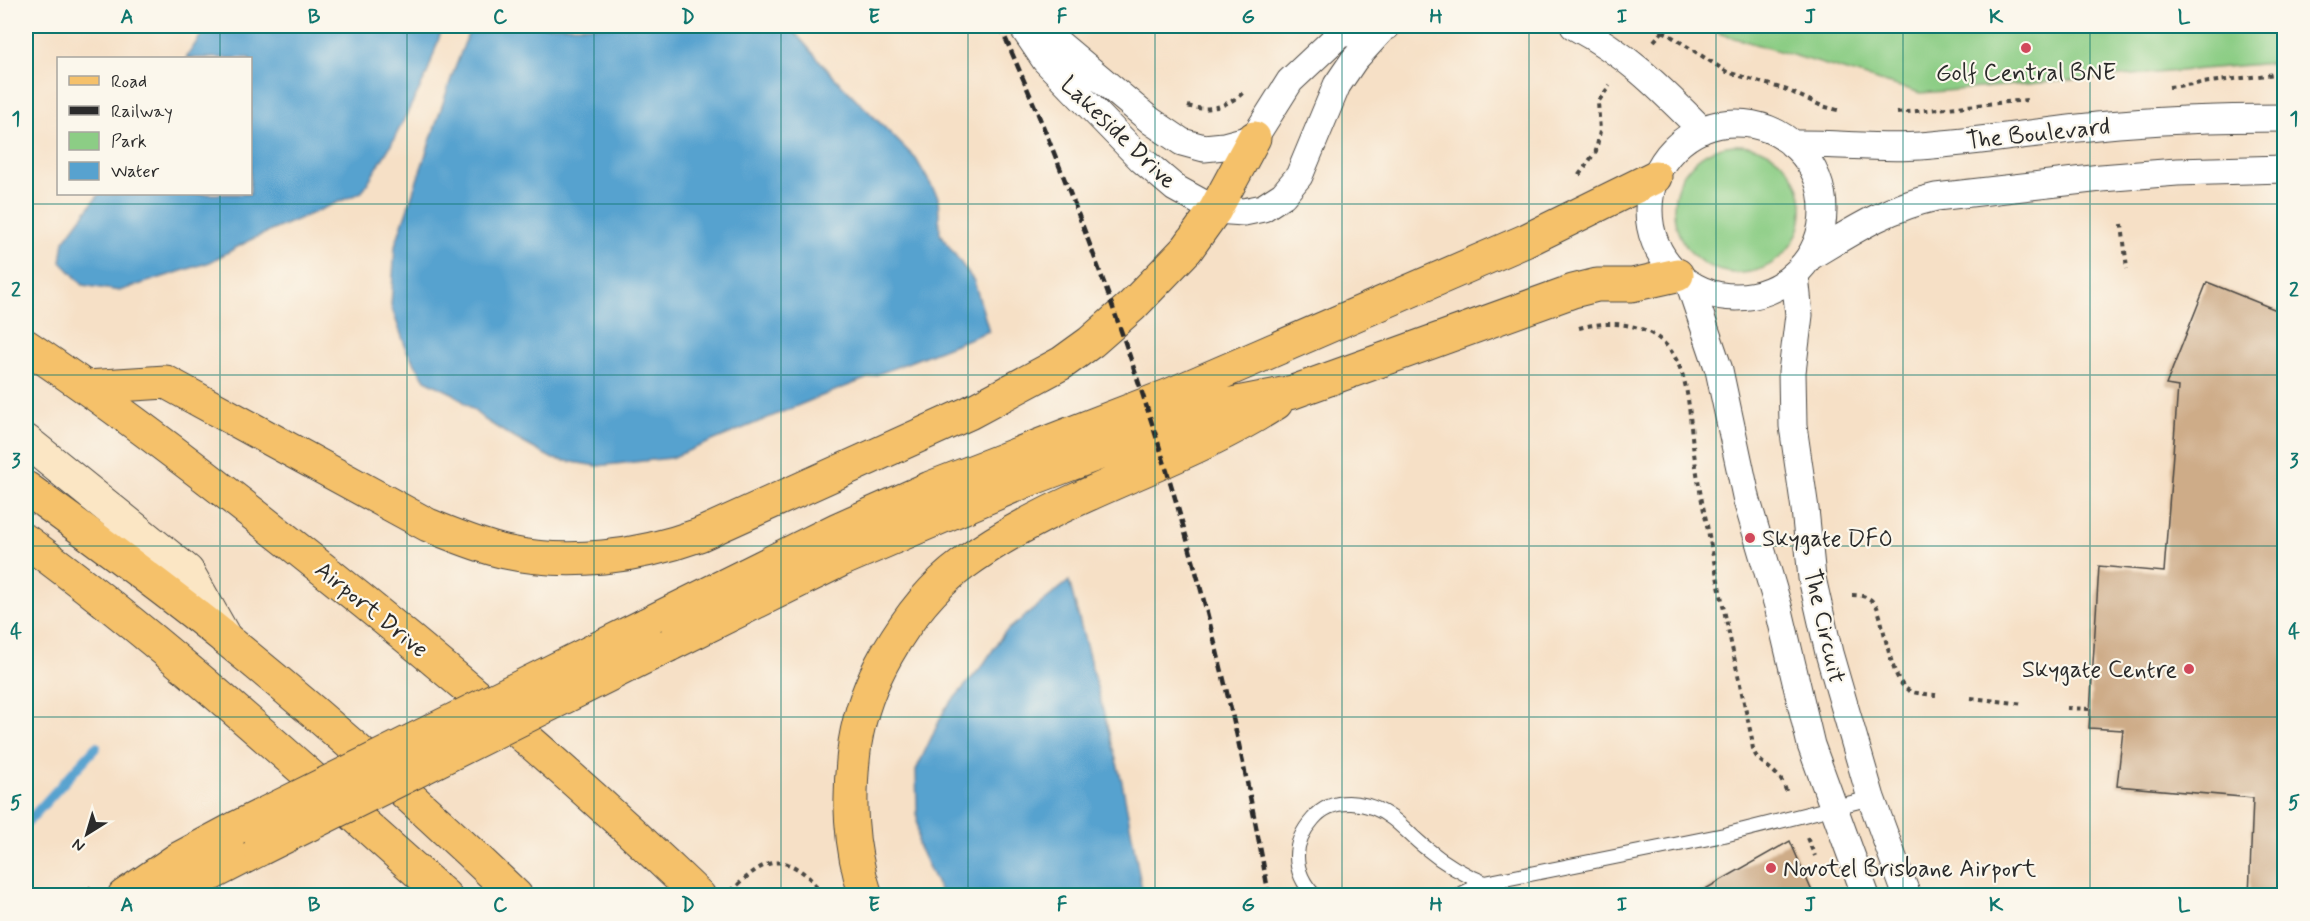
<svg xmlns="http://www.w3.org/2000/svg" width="2310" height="921" viewBox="0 0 2310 921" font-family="Mynerve,sans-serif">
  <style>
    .green { fill: #8ccd85; stroke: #5c7c58; stroke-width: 1.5 }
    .water { fill: #57a2cf; stroke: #41667d; stroke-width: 1.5 }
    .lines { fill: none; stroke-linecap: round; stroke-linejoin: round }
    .stream { stroke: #57a2cf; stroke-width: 10 }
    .building { fill: #ceac88 }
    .service-casing { stroke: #494642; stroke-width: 16 }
    .minor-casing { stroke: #494642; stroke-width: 29 }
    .secondary-casing { stroke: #494642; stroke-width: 35 }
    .primary-casing { stroke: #494642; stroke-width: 35 }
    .path { stroke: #494642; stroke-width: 4; stroke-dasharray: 4.5 4.5; stroke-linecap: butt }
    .service { stroke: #fff; stroke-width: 14 }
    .minor { stroke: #fff; stroke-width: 27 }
    .secondary { stroke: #fbe6c4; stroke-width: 33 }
    .primary { stroke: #f5c16b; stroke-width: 33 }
    .rail { stroke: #2b2b2b; stroke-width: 4.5; stroke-dasharray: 9 4.5; stroke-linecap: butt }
    .primary-bridge-casing { stroke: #494642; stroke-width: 35; stroke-linecap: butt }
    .primary-bridge { stroke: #f5c16b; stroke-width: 33 }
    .grid { fill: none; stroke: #0f766e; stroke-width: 1.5; stroke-opacity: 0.55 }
    .poi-dot { fill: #d1495b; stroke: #fbf7ec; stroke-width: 2 }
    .labels { text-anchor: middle; stroke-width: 4.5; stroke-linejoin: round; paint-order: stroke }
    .poi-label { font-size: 24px; fill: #2b2b2b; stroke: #fbf7ec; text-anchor: start }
    .street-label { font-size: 24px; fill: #2b2b2b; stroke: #fbf7ec }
    .neatline { fill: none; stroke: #0f766e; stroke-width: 2 }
    .grid-label { font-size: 20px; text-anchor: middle; font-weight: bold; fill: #0f766e }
  </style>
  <rect width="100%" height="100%" fill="#fbf7ec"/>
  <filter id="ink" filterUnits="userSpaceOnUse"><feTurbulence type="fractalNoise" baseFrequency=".0167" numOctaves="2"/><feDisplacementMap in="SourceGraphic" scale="12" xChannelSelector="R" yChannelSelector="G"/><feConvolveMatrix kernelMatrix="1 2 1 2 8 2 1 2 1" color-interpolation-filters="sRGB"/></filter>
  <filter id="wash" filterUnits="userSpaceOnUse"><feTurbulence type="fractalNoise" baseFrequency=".008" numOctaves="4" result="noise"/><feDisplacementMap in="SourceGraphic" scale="24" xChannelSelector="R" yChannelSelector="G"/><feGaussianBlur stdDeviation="1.35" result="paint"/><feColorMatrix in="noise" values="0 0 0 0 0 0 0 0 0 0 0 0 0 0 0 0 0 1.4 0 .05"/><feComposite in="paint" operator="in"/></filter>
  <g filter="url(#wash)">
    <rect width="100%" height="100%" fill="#f6e0c6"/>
    <path class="green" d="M 1706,26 L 2284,26 L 2284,62 L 1921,93 L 1721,34 Z
      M1674 209a64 64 0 1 1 128 0a64 64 0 1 1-128 0Z"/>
    <path class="water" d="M 207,26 L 443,26 L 427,74 L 391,145 L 362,192 L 252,239 L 210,262 L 119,291 L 83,285 L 61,262 L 64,241 L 99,194 L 250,194 L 250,58 L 186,58 Z
      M 471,26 L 789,26 L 834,77 L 916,159 L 938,197 L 940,234 L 974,281 L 989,331 L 814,399 L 671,458 L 597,466 L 553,459 L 509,435 L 485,420 L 454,394 L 425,380 L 407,351 L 391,306 L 395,246 L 452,76 Z
      M 1069,581 L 1122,782 L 1143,895 L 942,895 L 918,845 L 916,770 L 945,709 L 983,665 L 1004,633 Z"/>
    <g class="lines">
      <path class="stream" d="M 26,824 L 96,747"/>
    </g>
    <g id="blocks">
      <path class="building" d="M 2207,282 L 2284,313 L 2284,896 L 2249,896 L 2253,798 L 2117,786 L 2123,730 L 2089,728 L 2099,566 L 2164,572 L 2178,387 L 2166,385 Z
        M 1790,841 L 1814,896 L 1693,896 Z"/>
    </g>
  </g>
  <g filter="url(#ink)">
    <use href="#blocks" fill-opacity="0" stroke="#494642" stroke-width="1.5"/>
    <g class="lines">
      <g class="service-casing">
        <path id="service" d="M 1315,896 C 1304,885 1297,872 1297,856 C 1297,842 1304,829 1313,819 C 1333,795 1369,801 1392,818 C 1404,827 1414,839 1426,848 C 1445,864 1462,874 1485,883
          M 1457,896 L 1485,883 L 1724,835 L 1871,798"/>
      </g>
      <g class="minor-casing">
        <path id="minor" d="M 1022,26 L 1045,60 L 1142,160 L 1175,188 L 1215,210 L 1244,212 L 1263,208 L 1283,195 L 1299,176 L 1337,85 L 1354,60 L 1385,26
          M 1022,26 L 1057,42 L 1151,121 L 1182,142 L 1204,148 L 1224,146 L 1254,138 L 1290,81 L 1340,34 L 1387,26
          M 1574,26 C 1628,55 1659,87 1702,130
          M1649 210a87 87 0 1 1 174 0a87 87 0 1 1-174 0Z
          M 1792,144 C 1835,143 1877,149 1920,146 C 1979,142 2038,132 2097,126 C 2159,120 2222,118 2284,118
          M 1811,256 C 1854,230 1887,208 1936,197 L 2101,178 L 2177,172 L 2284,169
          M 1795,275 L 1799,315 L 1792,372 L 1793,426 L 1805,509 L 1812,578 L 1829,653 L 1871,798 L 1907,896
          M 1690,285 L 1719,370 L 1747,501 L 1778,606 L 1811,745 L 1866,896"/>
      </g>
      <g class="secondary-casing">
        <path id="secondary" d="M 26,441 L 187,571 L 225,638"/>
      </g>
      <g class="primary-casing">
        <path id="primary" d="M 26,346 C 124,412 216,484 309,558 C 444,665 574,776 699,896
          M 86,387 L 166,382 L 428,525 C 453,535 479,546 505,552 C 569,566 638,557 699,535 L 969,413 L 1062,363 L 1091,342 L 1132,306 L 1187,249 L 1215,210 L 1254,138
          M 26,488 C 93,537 161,586 226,639 C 325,719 424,808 516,896
          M 26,541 C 173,649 308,775 445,896
          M 645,625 L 838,529 L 930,488 L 1170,395 L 1525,241 L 1655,177
          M 669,645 L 841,560 L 1023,482 L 1227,405 L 1293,392 L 1573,291 L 1597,285 L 1632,285 L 1677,275
          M 124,896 L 178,859 L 236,828
          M 176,896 L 190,885 L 260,849
          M 866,896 C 849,845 848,796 855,743 C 860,712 871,682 887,654 C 906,621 932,587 962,565 C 1057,494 1177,467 1276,403"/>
      </g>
      <path class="path" d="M 1663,31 L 1727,72 L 1787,90 L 1822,106 L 1841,111
        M 1654,41 L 1663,31 L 1656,26
        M 2169,87 L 2284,73
        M 1188,106 C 1209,113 1230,105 1245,91
        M 1897,113 L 2027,100
        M 1579,175 L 1596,151 L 1600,131 L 1598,102 L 1610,85
        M 2122,224 L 2127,269
        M 1579,328 C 1610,320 1650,322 1671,351 C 1691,380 1689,419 1694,453 C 1697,475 1701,498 1706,520 C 1720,594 1736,666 1752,739 C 1752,760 1763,761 1776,774 C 1782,779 1785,788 1788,795
        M 1852,595 C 1863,595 1871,597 1877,607 C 1885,627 1890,679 1908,690 C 1915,694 1927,694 1936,695
        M 1971,698 L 2024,704
        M 2067,708 L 2089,709
        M 1807,838 L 1815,856
        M 731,891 C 750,874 770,852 796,868 C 808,875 815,883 822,896
        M 83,896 L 91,887"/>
      <use href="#service" class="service"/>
      <use href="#minor" class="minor"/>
      <use href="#secondary" class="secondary"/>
      <use href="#primary" class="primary"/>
      <path class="rail" d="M 1000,26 C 1124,304 1216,595 1269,896"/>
      <g class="primary-bridge-casing">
        <path id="primary-bridge" d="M 236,828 L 645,625
          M 260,849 L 669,645"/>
      </g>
      <use href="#primary-bridge" class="primary-bridge"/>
    </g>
  </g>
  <path class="grid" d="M 220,26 L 220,58M 407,26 L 407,896M 594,26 L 594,896M 781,26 L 781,896M 968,26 L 968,896M 1155,26 L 1155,896M 1342,26 L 1342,896M 1529,26 L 1529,896M 1716,26 L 1716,896M 1903,26 L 1903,896M 2090,26 L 2090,896M 220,194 L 220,896M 26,204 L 2284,204M 26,375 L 2284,375M 26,546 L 2284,546M 26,717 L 2284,717"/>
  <g class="poi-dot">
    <circle cx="2026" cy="48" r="6"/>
    <circle cx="1750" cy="538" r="6"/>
    <circle cx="2189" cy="669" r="6"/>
    <circle cx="1771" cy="868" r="6"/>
  </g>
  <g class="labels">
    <g class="poi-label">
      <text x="2026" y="80" text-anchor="middle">Golf Central BNE</text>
      <text x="1762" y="546">Skygate DFO</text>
      <text x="2177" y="677" text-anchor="end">Skygate Centre</text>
      <text x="1783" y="876">Novotel Brisbane Airport</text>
    </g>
    <g class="street-label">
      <text transform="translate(1119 132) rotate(44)" y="8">Lakeside Drive</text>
      <text transform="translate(2038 133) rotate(-6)" y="8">The Boulevard</text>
      <text transform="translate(372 609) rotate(39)" y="8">Airport Drive</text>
      <text transform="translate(1825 626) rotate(77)" y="8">The Circuit</text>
    </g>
  </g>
  <rect width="2310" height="921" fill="none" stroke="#fbf7ec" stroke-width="66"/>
  <rect x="57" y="57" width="195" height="138" fill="#fbf7ec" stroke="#a8a59f" stroke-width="1.5"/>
  <rect x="69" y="76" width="30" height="9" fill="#f5c16b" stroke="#a8a59f" stroke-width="1.5"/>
  <text x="111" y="87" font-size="18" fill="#2b2b2b">Road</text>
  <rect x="69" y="106" width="30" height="9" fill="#2b2b2b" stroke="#a8a59f" stroke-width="1.5"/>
  <text x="111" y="117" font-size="18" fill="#2b2b2b">Railway</text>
  <rect x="69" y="132" width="30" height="18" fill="#8ccd85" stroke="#a8a59f" stroke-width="1.5"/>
  <text x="111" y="147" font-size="18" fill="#2b2b2b">Park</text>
  <rect x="69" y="162" width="30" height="18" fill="#57a2cf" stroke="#a8a59f" stroke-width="1.5"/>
  <text x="111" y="177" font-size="18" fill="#2b2b2b">Water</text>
  <g transform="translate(87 834) rotate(217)" stroke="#fbf7ec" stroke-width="4.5" paint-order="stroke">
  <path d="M0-4.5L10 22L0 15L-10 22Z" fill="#2b2b2b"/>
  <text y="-9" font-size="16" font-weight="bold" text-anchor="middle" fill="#2b2b2b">N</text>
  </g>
  <rect x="33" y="33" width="2244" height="855" class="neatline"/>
  <g class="grid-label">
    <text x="127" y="23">A</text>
    <text x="314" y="23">B</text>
    <text x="500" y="23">C</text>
    <text x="688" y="23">D</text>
    <text x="874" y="23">E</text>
    <text x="1062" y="23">F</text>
    <text x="1248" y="23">G</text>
    <text x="1436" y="23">H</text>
    <text x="1622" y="23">I</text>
    <text x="1810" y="23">J</text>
    <text x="1996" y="23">K</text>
    <text x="2184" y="23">L</text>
    <text x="16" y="125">1</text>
    <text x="2294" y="125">1</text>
    <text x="16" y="296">2</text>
    <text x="2294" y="296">2</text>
    <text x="16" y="467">3</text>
    <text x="2294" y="467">3</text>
    <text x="16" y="638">4</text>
    <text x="2294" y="638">4</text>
    <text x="16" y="809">5</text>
    <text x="2294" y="809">5</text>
    <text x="127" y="911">A</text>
    <text x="314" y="911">B</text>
    <text x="500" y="911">C</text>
    <text x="688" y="911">D</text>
    <text x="874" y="911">E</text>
    <text x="1062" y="911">F</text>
    <text x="1248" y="911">G</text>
    <text x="1436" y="911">H</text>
    <text x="1622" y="911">I</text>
    <text x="1810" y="911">J</text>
    <text x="1996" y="911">K</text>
    <text x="2184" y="911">L</text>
  </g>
</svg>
